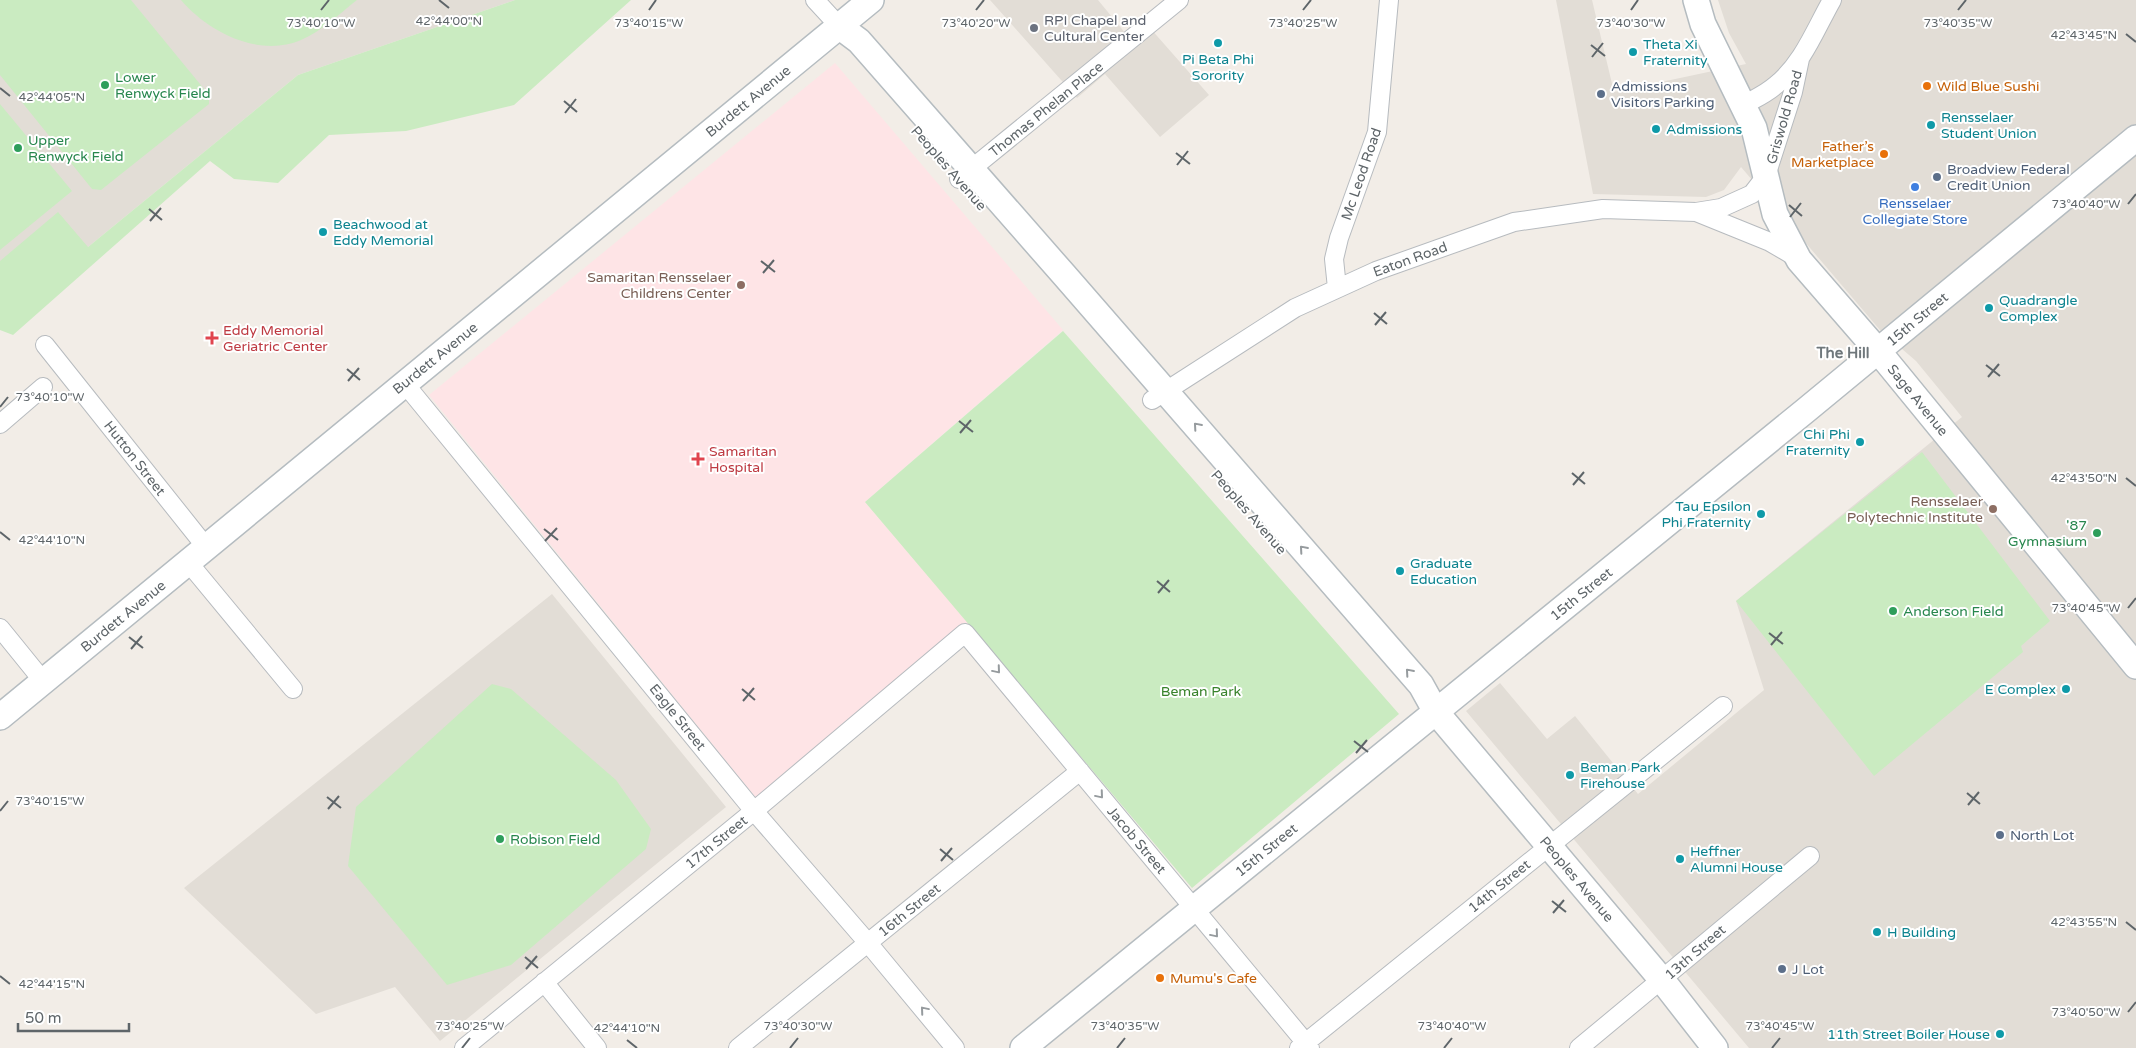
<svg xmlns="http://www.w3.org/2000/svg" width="2136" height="1048" viewBox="0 0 2136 1048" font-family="'Varela Round',sans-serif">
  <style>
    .education { fill: #e2ddd6 }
    .medical { fill: #fee4e6 }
    .green { fill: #caebc1 }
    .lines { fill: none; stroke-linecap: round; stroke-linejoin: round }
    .street-casing { stroke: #b7bbbf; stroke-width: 20 }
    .secondary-casing { stroke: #b5bcc0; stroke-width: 28 }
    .street { stroke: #fff; stroke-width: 18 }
    .secondary { stroke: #fff; stroke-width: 25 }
    .oneway { stroke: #969b9e }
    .ticks { fill: none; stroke: #5e6569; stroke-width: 2 }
    .worship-dot { fill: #6b7280; stroke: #fff; stroke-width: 2 }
    .culture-dot { fill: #0f9aa8; stroke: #fff; stroke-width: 2 }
    .leisure-dot { fill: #2e9e5b; stroke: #fff; stroke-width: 2 }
    .food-dot { fill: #e8710a; stroke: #fff; stroke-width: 2 }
    .service-dot { fill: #5c6f8a; stroke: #fff; stroke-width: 2 }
    .shop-dot { fill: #3f7fe0; stroke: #fff; stroke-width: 2 }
    .education-dot { fill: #8d6e63; stroke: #fff; stroke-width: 2 }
    .health-dot { fill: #e0444e; stroke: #fff; stroke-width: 2 }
    .labels { text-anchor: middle; stroke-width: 4; stroke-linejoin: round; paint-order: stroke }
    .worship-label { font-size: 14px; fill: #5b616d; stroke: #fff; text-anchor: start }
    .culture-label { font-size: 14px; fill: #0d838f; stroke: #fff; text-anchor: start }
    .leisure-label { font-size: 14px; fill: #27864d; stroke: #fff; text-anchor: start }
    .service-label { font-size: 14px; fill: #4e5e75; stroke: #fff; text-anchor: start }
    .food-label { font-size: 14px; fill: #c56008; stroke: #fff; text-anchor: start }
    .street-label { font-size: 14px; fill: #5e6569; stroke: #fff }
    .shop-label { font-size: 14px; fill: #366cbe; stroke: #fff }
    .education-label { font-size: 14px; fill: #785e54; stroke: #fff; text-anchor: end }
    .health-label { font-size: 14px; fill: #be3a42; stroke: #fff; text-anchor: start }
    .park-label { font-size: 14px; fill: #38822b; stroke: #fff }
    .neighbourhood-label { font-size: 15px; font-weight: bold; fill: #6f777b; stroke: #fff }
    .ticks-label { font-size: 12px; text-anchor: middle; fill: #5e6569; stroke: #fff; stroke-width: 4; stroke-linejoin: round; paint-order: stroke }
  </style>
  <rect width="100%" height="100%" fill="#f2ede7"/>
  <path class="education" d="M 0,0 L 515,0 L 298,75 L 88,247 L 0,261 Z
    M 990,0 L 1098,0 L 1126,34 L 1143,20 L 1209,95 L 1160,137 L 1105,74 L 1077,98 Z
    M 1556,0 L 1592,0 L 1614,92 L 1746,64 L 1729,33 L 1718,0 L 2136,0 L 2136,1048 L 1749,1048 L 1466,711 L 1500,683 L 1547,739 L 1575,716 L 1638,794 L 1764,690 L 1736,601 L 1962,417 L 1916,361 L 1880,330 L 1741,167 L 1724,190 L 1706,197 L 1593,194 Z
    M 552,594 L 726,807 L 440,1041 L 395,987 L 316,1014 L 184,888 Z"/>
  <path class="medical" d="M 835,63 L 1063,330 L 865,502 L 975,631 L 765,809 L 429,395 Z"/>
  <path class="green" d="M 0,0 L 131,0 L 209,95 L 209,104 L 101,190 L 92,189 L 0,75 Z
    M 181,0 L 357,0 C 339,14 322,31 301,40 C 259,58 208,32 181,0 Z
    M 515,0 L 631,0 L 514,105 L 406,131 L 329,135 L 278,183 L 234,179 L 210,161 L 13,335 L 0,330 L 0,261 L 58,212 L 88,247 L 298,75 Z
    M 0,104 L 72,191 L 0,250 Z
    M 1063,331 L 1399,714 L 1192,888 L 865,502 Z
    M 1922,452 L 2050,621 L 2021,646 L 2023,652 L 1874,776 L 1736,601 Z
    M 492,684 L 511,689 L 616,780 L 651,829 L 646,849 L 511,965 L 447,985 L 348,866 L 356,807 Z"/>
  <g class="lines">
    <g class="street-casing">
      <path id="street" d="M 815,0 L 839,26
        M 1742,106 C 1754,99 1766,94 1776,85 C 1803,63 1815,30 1832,0
        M 959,179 L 1179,0
        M 1696,212 L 1721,208 L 1752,194 L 1766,176 L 1793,92 L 1800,59
        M 1337,288 L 1334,259 L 1339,238 L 1377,132 L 1389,0
        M 45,345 L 206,547
        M 405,384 L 754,811 L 868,943 L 955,1048
        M 1152,400 L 1295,308 L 1376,271 L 1514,222 L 1603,209 L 1696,212 L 1770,242 L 1799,259
        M 0,424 L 43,387
        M 188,562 L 293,689
        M 0,628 L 43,681
        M 544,982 L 597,1048
        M 464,1048 L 754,811 L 965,633 L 1310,1048
        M 738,1048 L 1080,771
        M 1299,1048 L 1723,706
        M 1579,1048 L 1810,856"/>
    </g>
    <g class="secondary-casing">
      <path id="secondary" d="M 1696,0 L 1703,24 L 1754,128 L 1775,214 L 1799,260 L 1878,351 L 2136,666
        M 839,26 L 859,41 C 1047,255 1235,470 1421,685 L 1436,712 L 1662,980 L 1715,1048
        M 0,717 L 871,0
        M 1023,1048 L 1805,411 L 2136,138"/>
    </g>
    <use href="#street" class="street"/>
    <use href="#secondary" class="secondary"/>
  </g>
  <defs><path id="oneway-chevron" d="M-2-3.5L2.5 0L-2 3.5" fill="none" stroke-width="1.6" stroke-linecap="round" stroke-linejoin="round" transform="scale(1.25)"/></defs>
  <g class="oneway">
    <use href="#oneway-chevron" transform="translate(1197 426) rotate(-131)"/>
    <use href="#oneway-chevron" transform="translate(1303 549) rotate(-131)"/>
    <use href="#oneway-chevron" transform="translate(997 670) rotate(50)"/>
    <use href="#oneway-chevron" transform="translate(1409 672) rotate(-131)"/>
    <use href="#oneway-chevron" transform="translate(1100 795) rotate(50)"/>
    <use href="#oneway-chevron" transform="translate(1215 934) rotate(50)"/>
    <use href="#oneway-chevron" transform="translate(924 1010) rotate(-130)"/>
  </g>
  <path class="ticks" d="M 439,0 L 449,8M 321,10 L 329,0M 649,10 L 656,0M 976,10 L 984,0M 1303,10 L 1311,0M 1631,10 L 1638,0M 1958,10 L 1966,0M 2126,34 L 2136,42M 1591,45 L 1605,56M 1592,57 L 1603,43M 0,88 L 10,96M 564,101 L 577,112M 565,113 L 576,99M 1176,153 L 1190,164M 1177,165 L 1188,151M 2128,204 L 2136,194M 1789,205 L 1802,216M 149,209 L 162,220M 1790,217 L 1801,203M 150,221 L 161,208M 761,261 L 775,272M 763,273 L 774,260M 1374,313 L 1387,324M 1375,325 L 1386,312M 1986,365 L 2000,376M 347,369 L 360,380M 1988,377 L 1999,364M 348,381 L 359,368M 0,407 L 8,397M 959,421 L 973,432M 960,433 L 971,420M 1572,473 L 1585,484M 2126,478 L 2136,486M 1573,485 L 1584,472M 544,529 L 558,540M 0,532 L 10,540M 545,541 L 557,528M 1157,581 L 1170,592M 1158,593 L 1169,580M 2128,608 L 2136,598M 1769,633 L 1783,644M 129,637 L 143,648M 1771,645 L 1782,632M 131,649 L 142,636M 742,689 L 755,700M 743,701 L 754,688M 1354,741 L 1368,752M 1356,753 L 1367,740M 1967,793 L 1980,804M 327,797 L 341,808M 1968,805 L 1979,792M 328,809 L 339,796M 0,811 L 8,801M 940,849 L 953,860M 941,861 L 952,848M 1552,901 L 1566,912M 1553,913 L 1564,900M 2126,922 L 2136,930M 525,957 L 538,968M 526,969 L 537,956M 0,976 L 10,984M 2128,1012 L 2136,1002M 627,1040 L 637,1048M 462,1048 L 470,1038M 790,1048 L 798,1038M 1117,1048 L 1125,1038M 1444,1048 L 1452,1038M 1772,1048 L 1780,1038"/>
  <circle class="worship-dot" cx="1034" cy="28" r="5"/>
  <g class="culture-dot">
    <circle cx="1218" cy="43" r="5"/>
    <circle cx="1633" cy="52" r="5"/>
    <circle cx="1931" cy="125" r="5"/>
    <circle cx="1656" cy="129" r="5"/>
    <circle cx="323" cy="232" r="5"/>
    <circle cx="1989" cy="308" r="5"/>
    <circle cx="1860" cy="442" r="5"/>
    <circle cx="1761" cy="514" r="5"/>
    <circle cx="1400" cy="571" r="5"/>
    <circle cx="2066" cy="689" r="5"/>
    <circle cx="1570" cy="775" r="5"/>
    <circle cx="1680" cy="859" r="5"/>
    <circle cx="1877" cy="932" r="5"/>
    <circle cx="2000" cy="1034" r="5"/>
  </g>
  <g class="leisure-dot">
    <circle cx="105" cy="85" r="5"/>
    <circle cx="18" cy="148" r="5"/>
    <circle cx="2097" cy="533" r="5"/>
    <circle cx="1893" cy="611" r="5"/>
    <circle cx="500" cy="839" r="5"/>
  </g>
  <g class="food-dot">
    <circle cx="1927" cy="86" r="5"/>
    <circle cx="1884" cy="154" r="5"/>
    <circle cx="1160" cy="978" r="5"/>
  </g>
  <g class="service-dot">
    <circle cx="1601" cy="94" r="5"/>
    <circle cx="1937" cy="177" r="5"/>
    <circle cx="2000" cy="835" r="5"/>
    <circle cx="1782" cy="969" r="5"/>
  </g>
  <circle class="shop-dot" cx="1915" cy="187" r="5"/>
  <g class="education-dot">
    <circle cx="741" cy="285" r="5"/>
    <circle cx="1993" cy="509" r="5"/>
  </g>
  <g class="health-dot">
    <path d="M209.5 330.5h5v5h5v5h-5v5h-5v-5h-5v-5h5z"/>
    <path d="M695.5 451.5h5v5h5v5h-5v5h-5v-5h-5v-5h5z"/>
  </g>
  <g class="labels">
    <g class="worship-label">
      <text x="1044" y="25">RPI Chapel and<tspan x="1044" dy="16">Cultural Center</tspan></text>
    </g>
    <g class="culture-label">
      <text x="1643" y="49">Theta Xi<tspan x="1643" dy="16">Fraternity</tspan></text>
      <text x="1218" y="64" text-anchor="middle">Pi Beta Phi<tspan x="1218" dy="16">Sorority</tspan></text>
      <text x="1941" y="122">Rensselaer<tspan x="1941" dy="16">Student Union</tspan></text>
      <text x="1666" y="134">Admissions</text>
      <text x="333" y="229">Beachwood at<tspan x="333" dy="16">Eddy Memorial</tspan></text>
      <text x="1999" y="305">Quadrangle<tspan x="1999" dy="16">Complex</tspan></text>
      <text x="1850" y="439" text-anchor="end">Chi Phi<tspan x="1850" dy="16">Fraternity</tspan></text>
      <text x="1751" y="511" text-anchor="end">Tau Epsilon<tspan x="1751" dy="16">Phi Fraternity</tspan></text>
      <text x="1410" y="568">Graduate<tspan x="1410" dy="16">Education</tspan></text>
      <text x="2056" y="694" text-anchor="end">E Complex</text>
      <text x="1580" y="772">Beman Park<tspan x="1580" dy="16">Firehouse</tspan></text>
      <text x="1690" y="856">Heffner<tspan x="1690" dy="16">Alumni House</tspan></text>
      <text x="1887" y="937">H Building</text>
      <text x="1990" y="1039" text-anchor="end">11th Street Boiler House</text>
    </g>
    <g class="leisure-label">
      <text x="115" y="82">Lower<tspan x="115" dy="16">Renwyck Field</tspan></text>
      <text x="28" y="145">Upper<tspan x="28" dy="16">Renwyck Field</tspan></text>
      <text x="2087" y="530" text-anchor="end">'87<tspan x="2087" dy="16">Gymnasium</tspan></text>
      <text x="1903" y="616">Anderson Field</text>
      <text x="510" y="844">Robison Field</text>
    </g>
    <g class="service-label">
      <text x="1611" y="91">Admissions<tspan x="1611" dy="16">Visitors Parking</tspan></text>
      <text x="1947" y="174">Broadview Federal<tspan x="1947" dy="16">Credit Union</tspan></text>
      <text x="2010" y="840">North Lot</text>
      <text x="1792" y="974">J Lot</text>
    </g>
    <g class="food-label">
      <text x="1937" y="91">Wild Blue Sushi</text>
      <text x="1874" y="151" text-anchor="end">Father’s<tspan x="1874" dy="16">Marketplace</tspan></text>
      <text x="1170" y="983">Mumu's Cafe</text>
    </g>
    <g class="street-label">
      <text transform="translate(748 101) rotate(-39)" y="5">Burdett Avenue</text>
      <text transform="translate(1046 109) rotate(-39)" y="5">Thomas Phelan Place</text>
      <text transform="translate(1784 117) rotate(-74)" y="5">Griswold Road</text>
      <text transform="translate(949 168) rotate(49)" y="5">Peoples Avenue</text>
      <text transform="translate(1361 174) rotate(-71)" y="5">Mc Leod Road</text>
      <text transform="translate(1410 259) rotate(-20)" y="5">Eaton Road</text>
      <text transform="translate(1917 319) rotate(-40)" y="5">15th Street</text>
      <text transform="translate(435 358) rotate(-39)" y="5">Burdett Avenue</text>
      <text transform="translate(1918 400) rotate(51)" y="5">Sage Avenue</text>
      <text transform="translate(135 458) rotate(52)" y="5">Hutton Street</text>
      <text transform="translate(1249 512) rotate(49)" y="5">Peoples Avenue</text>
      <text transform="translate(1581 594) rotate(-39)" y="5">15th Street</text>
      <text transform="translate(123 616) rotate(-39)" y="5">Burdett Avenue</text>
      <text transform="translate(678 717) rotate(51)" y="5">Eagle Street</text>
      <text transform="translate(1137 840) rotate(50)" y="5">Jacob Street</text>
      <text transform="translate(716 842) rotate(-39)" y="5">17th Street</text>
      <text transform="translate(1266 850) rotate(-39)" y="5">15th Street</text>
      <text transform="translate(1577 879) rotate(50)" y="5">Peoples Avenue</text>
      <text transform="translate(1499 886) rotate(-39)" y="5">14th Street</text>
      <text transform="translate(909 910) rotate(-39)" y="5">16th Street</text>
      <text transform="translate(1695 952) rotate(-41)" y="5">13th Street</text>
    </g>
    <g class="shop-label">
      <text x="1915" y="208">Rensselaer<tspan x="1915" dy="16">Collegiate Store</tspan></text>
    </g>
    <g class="education-label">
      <text x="731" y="282">Samaritan Rensselaer<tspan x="731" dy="16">Childrens Center</tspan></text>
      <text x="1983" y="506">Rensselaer<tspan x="1983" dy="16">Polytechnic Institute</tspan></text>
    </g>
    <g class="health-label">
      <text x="223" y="335">Eddy Memorial<tspan x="223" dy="16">Geriatric Center</tspan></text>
      <text x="709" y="456">Samaritan<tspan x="709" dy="16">Hospital</tspan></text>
    </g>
    <g class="park-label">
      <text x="1201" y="696">Beman Park</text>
    </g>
    <g class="neighbourhood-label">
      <text x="1843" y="358">The Hill</text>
    </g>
  </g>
  <g class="ticks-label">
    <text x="449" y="25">42°44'00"N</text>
    <text x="321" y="27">73°40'10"W</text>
    <text x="649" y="27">73°40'15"W</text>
    <text x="976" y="27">73°40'20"W</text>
    <text x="1303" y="27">73°40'25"W</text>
    <text x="1631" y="27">73°40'30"W</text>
    <text x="1958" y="27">73°40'35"W</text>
    <text x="2084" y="39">42°43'45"N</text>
    <text x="52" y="101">42°44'05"N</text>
    <text x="2086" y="208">73°40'40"W</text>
    <text x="50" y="401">73°40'10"W</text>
    <text x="2084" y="482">42°43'50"N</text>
    <text x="52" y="544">42°44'10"N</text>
    <text x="2086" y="612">73°40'45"W</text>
    <text x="50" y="805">73°40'15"W</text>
    <text x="2084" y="926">42°43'55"N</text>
    <text x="52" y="988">42°44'15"N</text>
    <text x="2086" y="1016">73°40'50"W</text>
    <text x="470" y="1030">73°40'25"W</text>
    <text x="798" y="1030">73°40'30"W</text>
    <text x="1125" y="1030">73°40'35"W</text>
    <text x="1452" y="1030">73°40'40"W</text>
    <text x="1780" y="1030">73°40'45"W</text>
    <text x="627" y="1032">42°44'10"N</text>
  </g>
  <path d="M18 1023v8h111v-8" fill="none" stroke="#5e6569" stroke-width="2.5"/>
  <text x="25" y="1023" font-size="15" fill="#5e6569" stroke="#ffffff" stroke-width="4" paint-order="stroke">50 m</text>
</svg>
